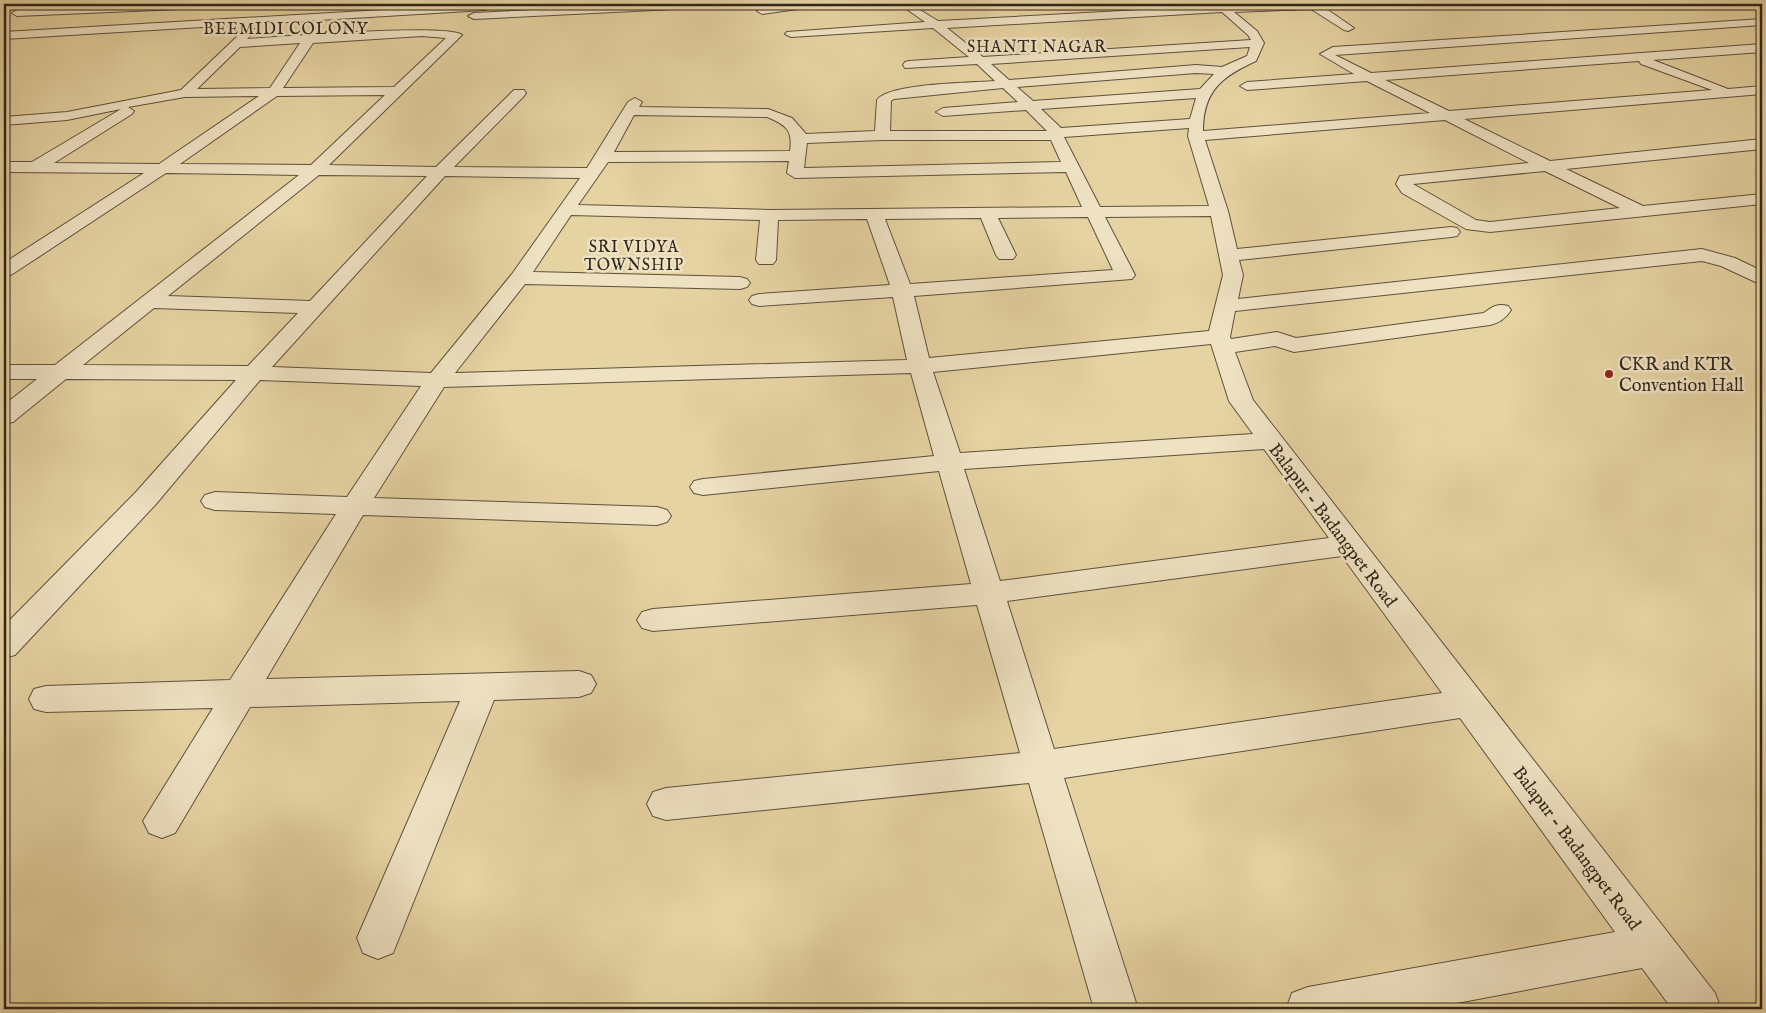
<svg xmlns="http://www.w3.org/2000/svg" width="1766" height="1013" viewBox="0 0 1766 1013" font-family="'IM FELL English',serif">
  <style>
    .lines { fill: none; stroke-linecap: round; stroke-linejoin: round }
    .minor-casing { stroke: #5e513c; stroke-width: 2 }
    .minor { fill: #efe2c3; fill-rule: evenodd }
    .poi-dot { fill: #8f2418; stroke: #efe2c3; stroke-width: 2 }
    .labels { text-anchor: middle; stroke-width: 5; stroke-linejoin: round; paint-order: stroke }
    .far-neighbourhood-label { font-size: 16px; letter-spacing: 1px; fill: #31261a; stroke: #efe2c3 }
    .poi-label { font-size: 18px; fill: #31261a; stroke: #efe2c3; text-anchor: start }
    .street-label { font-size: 18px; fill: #31261a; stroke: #efe2c3 }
  </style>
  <rect width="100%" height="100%" fill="#e6d3a2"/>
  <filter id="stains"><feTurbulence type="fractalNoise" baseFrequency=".004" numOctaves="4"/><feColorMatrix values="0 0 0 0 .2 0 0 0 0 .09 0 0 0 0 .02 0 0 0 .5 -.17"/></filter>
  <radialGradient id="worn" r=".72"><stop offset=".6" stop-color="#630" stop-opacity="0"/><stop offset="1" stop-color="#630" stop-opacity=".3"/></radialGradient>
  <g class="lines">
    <g class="minor-casing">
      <path id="minor" d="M 157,4 L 208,5 L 203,8 L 17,16 L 12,13 L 17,10 Z
        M 485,4 L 500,4 L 485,10 L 4,39 L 4,32 Z
        M 655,4 L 720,4 L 715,7 L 474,19 L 468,16 L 474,13 Z
        M 791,4 L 817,4 L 812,7 L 762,14 L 757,11 L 762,8 Z
        M 1213,4 L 1227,6 L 1350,4 L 1345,7 L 1325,8 L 1354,28 L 1348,31 L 1344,30 L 1311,9 L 1234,12 L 1257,31 L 1264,43 L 1256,61 C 1223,76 1203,90 1203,131 L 1430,113 L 1367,81 L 1247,90 L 1240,86 L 1247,82 L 1354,74 L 1320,54 L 1333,47 L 1762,19 L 1762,25 L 1335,55 L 1371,73 L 1762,44 L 1762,52 L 1653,60 L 1728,89 L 1762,86 L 1762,94 L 1464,119 L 1550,161 L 1762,139 L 1762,149 L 1566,169 L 1643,206 L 1762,194 L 1762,204 L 1490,232 L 1466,229 L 1402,193 L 1396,184 L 1400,176 L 1529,163 L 1445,120 L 1205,140 L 1228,211 L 1237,249 L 1451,227 L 1457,228 L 1460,232 L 1457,236 L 1451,237 L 1239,260 L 1243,275 L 1238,299 L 1702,249 L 1735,258 L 1762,271 L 1762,285 L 1721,266 L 1702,261 L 1235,311 L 1230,337 L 1231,339 L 1277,332 L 1296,338 L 1484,313 C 1492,307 1497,303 1508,306 L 1511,310 C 1506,318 1499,323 1490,325 L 1294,352 L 1275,346 L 1235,352 L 1253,400 L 1715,993 L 1721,1009 L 1672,1009 L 1642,968 L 1425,1009 L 1286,1009 L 1292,993 L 1308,987 L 1615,932 L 1460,718 L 1064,778 L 1138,1009 L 1094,1009 L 1029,783 L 666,820 L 653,816 L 647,804 L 653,792 L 666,788 L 1020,753 L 977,605 L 653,631 L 642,628 L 637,620 L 642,612 L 653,609 L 971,584 L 939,471 L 703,495 L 694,493 L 690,487 L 694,481 L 703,479 L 934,456 L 911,373 L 444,387 L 374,498 L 657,507 L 667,510 L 671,516 L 667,522 L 657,525 L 363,515 L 266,679 L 579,671 L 591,675 L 596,684 L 591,693 L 579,697 L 494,700 L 393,953 L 378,959 L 363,953 L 357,938 L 460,701 L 250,707 L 175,833 L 162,838 L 149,833 L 143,821 L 213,708 L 46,712 L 34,709 L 29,699 L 34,689 L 46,686 L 230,680 L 336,514 L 215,510 L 205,507 L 201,501 L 205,495 L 215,492 L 347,497 L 421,386 L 260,380 L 156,504 L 15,655 L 4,658 L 4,626 L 136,492 L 236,380 L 66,379 L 13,422 L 4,424 L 4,405 L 37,379 L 4,379 L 4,365 L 55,365 L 299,175 L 166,173 L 11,275 L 4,277 L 4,263 L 144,173 L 4,172 L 4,162 L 32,162 L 121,109 L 67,120 L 4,125 L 4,117 L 67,112 L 181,90 L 246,28 L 250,27 L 256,30 L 247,39 C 275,37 450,23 462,35 L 460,37 L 329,165 L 436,167 L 514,90 L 524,90 L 526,93 L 524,96 L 454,167 L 587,168 L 628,102 L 635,98 L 642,102 L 639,107 L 768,109 L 792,118 L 806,134 L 875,131 L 877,100 C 889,83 972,83 995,81 L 977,64 L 905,68 L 903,65 L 905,62 L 909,61 L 969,57 L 933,28 L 791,37 L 785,34 L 787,32 L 925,22 L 908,10 L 907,8 L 912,5 L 938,21 L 1214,6 ZM 1222,12 L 1248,35 L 1251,40 L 983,57 L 947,28 ZM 422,36 L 446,38 L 394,87 L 283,88 L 313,43 ZM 300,43 L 270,88 L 197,89 L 240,47 ZM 1250,47 L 1247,56 L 1222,67 L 1196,65 L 1009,80 L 991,64 ZM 1639,61 L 1641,64 L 1712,90 L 1449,111 L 1385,80 ZM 1196,73 L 1214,74 L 1200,89 L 1033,101 L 1017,87 ZM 1003,88 L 1018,102 L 943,108 L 936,112 L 943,116 L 1026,110 L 1047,131 L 890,131 L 891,101 L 894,99 ZM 385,95 L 311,165 L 180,164 L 277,96 ZM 259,96 L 159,164 L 54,163 L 132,114 L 134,111 L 128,107 L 185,97 ZM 1196,98 L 1190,119 L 1061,128 L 1041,109 ZM 634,115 L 767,117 C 787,125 793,131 790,151 L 614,152 ZM 1189,128 L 1188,136 L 1209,206 L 1100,207 L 1064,137 ZM 882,140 L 1051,140 L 1061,162 L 804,168 L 807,143 ZM 789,161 L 787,173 L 795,178 L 1066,172 L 1082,207 L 769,210 L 578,205 L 608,162 ZM 1545,171 L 1620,208 L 1490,222 L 1476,220 L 1413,184 ZM 319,175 L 427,176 L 310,301 L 168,296 ZM 445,176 L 580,178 L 512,274 L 431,373 L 272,367 ZM 571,215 L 760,220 L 756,260 L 759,264 L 773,264 L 776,260 L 778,220 L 867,219 L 890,285 L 759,294 L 752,296 L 749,300 L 752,304 L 759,306 L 893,297 L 907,360 L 455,373 L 525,284 L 740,289 L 747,287 L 750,283 L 747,279 L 740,277 L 533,272 ZM 1211,216 L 1223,275 L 1209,331 L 929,358 L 914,296 L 1132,279 L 1135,275 L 1105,217 ZM 1088,217 L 1113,270 L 910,284 L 885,219 L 981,218 L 996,255 L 999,259 L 1013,259 L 1016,255 L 998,218 ZM 154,308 L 298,313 L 248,366 L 83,365 ZM 1211,344 L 1229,401 L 1253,434 L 960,453 L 933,372 ZM 1264,449 L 1329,538 L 1000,581 L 964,469 ZM 1342,556 L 1442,693 L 1054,749 L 1007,601 Z"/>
    </g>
    <use href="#minor" class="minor"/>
  </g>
  <circle class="poi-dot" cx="1609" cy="374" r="5"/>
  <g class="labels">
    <g class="far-neighbourhood-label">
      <text x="286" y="34">BEEMIDI COLONY</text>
      <text x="1037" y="52">SHANTI NAGAR</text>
      <text x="634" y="252">SRI VIDYA<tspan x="634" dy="18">TOWNSHIP</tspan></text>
    </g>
    <g class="poi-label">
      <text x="1619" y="370">CKR and KTR<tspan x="1619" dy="21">Convention Hall</tspan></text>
    </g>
    <g class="street-label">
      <text transform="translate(1333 525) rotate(53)" y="6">Balapur - Badangpet Road</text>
      <text transform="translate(1577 848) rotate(53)" y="6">Balapur - Badangpet Road</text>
    </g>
  </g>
  <rect width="1766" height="1013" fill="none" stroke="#e6d3a2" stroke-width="20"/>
  <rect x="5" y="5" width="1756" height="1003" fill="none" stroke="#31261a" stroke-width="2.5"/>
  <rect x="10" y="10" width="1746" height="993" fill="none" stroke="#31261a"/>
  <rect width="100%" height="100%" filter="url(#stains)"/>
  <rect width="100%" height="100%" fill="url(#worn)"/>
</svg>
